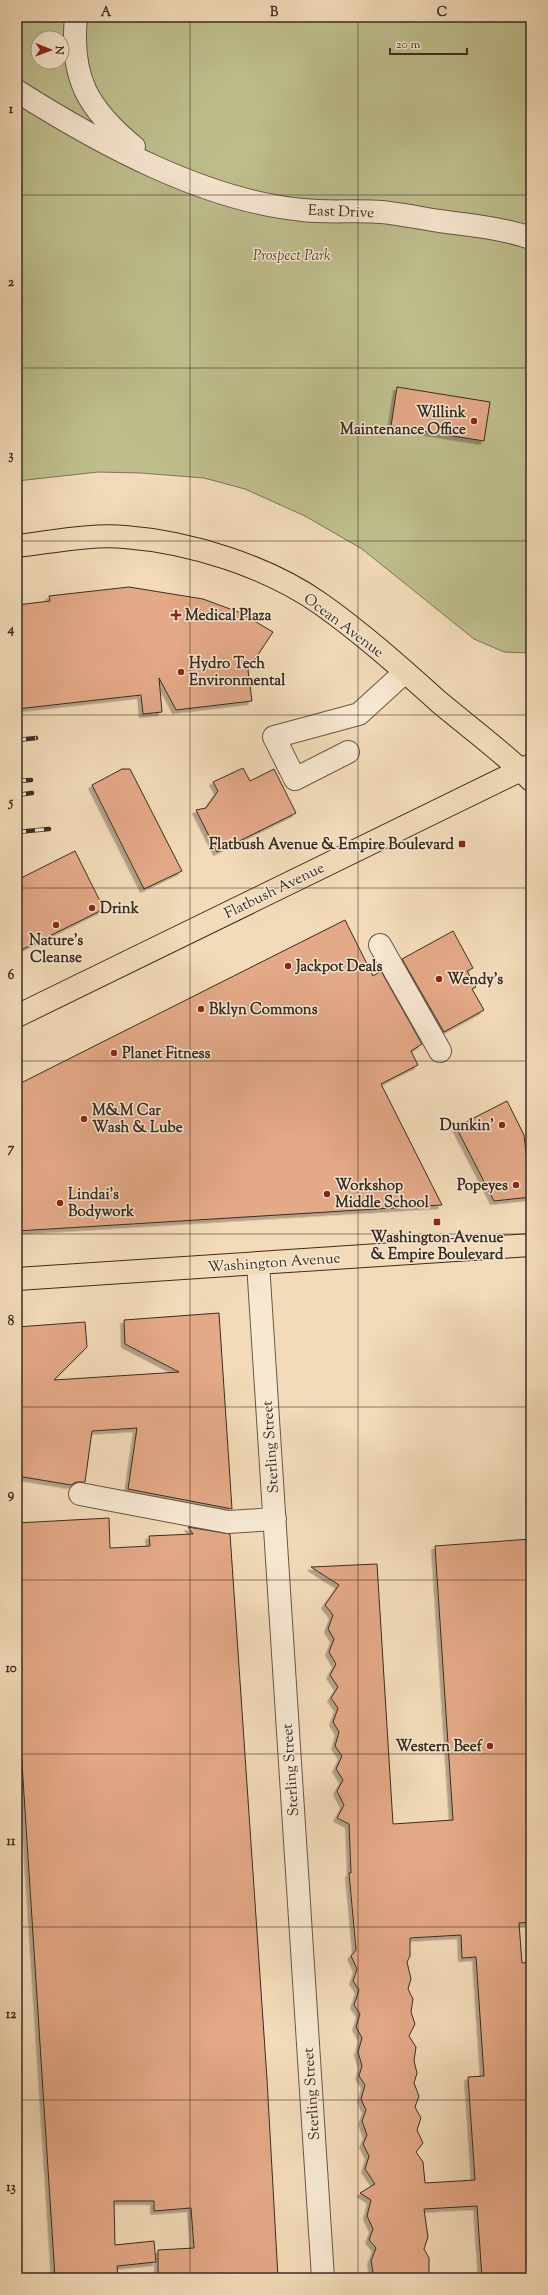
<svg xmlns="http://www.w3.org/2000/svg" width="548" height="2295" viewBox="0 0 548 2295" font-family="'Sorts Mill Goudy',serif">
  <style>
    .green { fill: #bebf8d; stroke: #7c7658; fill-rule: evenodd }
    .building { fill: #e4a987; stroke: #392c23; fill-rule: evenodd; filter: url(#shadow) }
    .lines { fill: none; stroke-linecap: round; stroke-linejoin: round }
    .minor-casing { stroke: #685848; stroke-width: 24 }
    .major-casing { stroke: #392c23; stroke-width: 24 }
    .minor { stroke: #f7e8d2; stroke-width: 22 }
    .major { stroke: #f3dbb9; stroke-width: 22 }
    .rail-casing { stroke: #392c23; stroke-width: 4.5 }
    .rail { stroke: #f7e8d2; stroke-width: 3; stroke-dasharray: 9; stroke-linecap: butt }
    .grid { fill: none; stroke: #392c23; stroke-width: 1; stroke-opacity: 0.55 }
    .poi-dot { fill: #8f2418; stroke: #f7e8d2; stroke-width: 1.5 }
    .labels { text-anchor: middle; stroke-width: 3; stroke-linejoin: round; paint-order: stroke }
    .street-label { font-size: 15px; fill: #392c23; stroke: #f7e8d2 }
    .park-label { font-size: 15px; font-style: italic; fill: #544938; stroke: #f7e8d2 }
    .poi-label { font-size: 15px; font-weight: bold; fill: #392c23; stroke: #f7e8d2; text-anchor: start }
    .neatline { fill: none; stroke: #392c23; stroke-width: 1.5 }
    .grid-label { font-size: 13px; text-anchor: middle; font-weight: bold; fill: #392c23 }
  </style>
  <defs>
    <filter id="shadow"><feDropShadow dx="-3.5" dy="3.5" stdDeviation="0" flood-color="#0004"/></filter>
  </defs>
  <rect width="100%" height="100%" fill="#f3dbb9"/>
  <filter id="stains"><feTurbulence type="fractalNoise" baseFrequency=".005" numOctaves="4"/><feColorMatrix values="0 0 0 0 .2 0 0 0 0 .09 0 0 0 0 .02 0 0 0 .5 -.17"/></filter>
  <radialGradient id="worn" r=".72"><stop offset=".6" stop-color="#630" stop-opacity="0"/><stop offset="1" stop-color="#630" stop-opacity=".3"/></radialGradient>
  <path class="green" d="M 17,17 L 531,17 L 531,653 L 504,652 L 474,639 L 362,549 L 305,516 L 245,489 L 204,478 L 141,473 L 98,472 L 17,481 ZM 38,38 L 62,38 L 62,62 L 38,62 Z"/>
  <path class="building" d="M 397,387 L 490,402 L 484,441 L 391,426 Z
    M 129,587 L 203,599 L 241,613 L 273,632 L 248,670 L 252,701 L 176,710 L 159,678 L 162,712 L 143,714 L 141,695 L 17,709 L 17,605 L 50,601 L 49,596 Z
    M 243,768 L 250,781 L 274,769 L 296,813 L 217,852 L 196,810 L 206,808 L 218,791 L 213,782 Z
    M 122,769 L 130,769 L 182,871 L 144,889 L 92,785 Z
    M 75,851 L 104,909 L 17,952 L 17,880 Z
    M 345,920 L 373,976 L 381,971 L 422,1044 L 411,1051 L 418,1065 L 381,1084 L 442,1205 L 17,1231 L 17,1085 Z
    M 453,931 L 473,968 L 467,971 L 476,987 L 472,989 L 484,1010 L 444,1032 L 402,959 Z
    M 507,1101 L 524,1135 L 531,1197 L 494,1201 L 456,1127 Z
    M 219,1313 L 232,1509 L 128,1489 L 137,1428 L 92,1431 L 85,1482 L 76,1482 L 71,1485 L 17,1476 L 17,1327 L 85,1322 L 87,1347 L 54,1380 L 179,1372 L 125,1344 L 124,1320 Z
    M 109,1518 L 110,1548 L 150,1546 L 149,1536 L 193,1534 L 188,1527 L 230,1534 L 267,2079 L 278,2278 L 158,2278 L 158,2250 L 194,2248 L 191,2208 L 154,2211 L 154,2201 L 114,2201 L 115,2245 L 154,2241 L 156,2262 L 117,2266 L 118,2278 L 55,2278 L 17,1685 L 17,1523 Z
    M 531,1539 L 531,1922 L 519,1923 L 522,1963 L 531,1962 L 531,2278 L 482,2278 L 477,2206 L 424,2209 L 428,2237 L 424,2249 L 429,2258 L 429,2278 L 374,2278 L 371,2261 L 376,2248 L 369,2240 L 373,2229 L 367,2216 L 371,2200 L 360,2193 L 375,2184 L 365,2169 L 369,2156 L 363,2144 L 367,2135 L 362,2121 L 366,2110 L 361,2099 L 365,2085 L 359,2076 L 362,2066 L 358,2052 L 362,2038 L 356,2027 L 360,2014 L 354,2005 L 359,1990 L 353,1981 L 357,1969 L 351,1956 L 356,1950 L 349,1873 L 351,1873 L 349,1824 L 337,1818 L 344,1805 L 337,1791 L 343,1780 L 336,1769 L 342,1756 L 335,1746 L 339,1732 L 333,1722 L 338,1708 L 331,1698 L 338,1687 L 330,1675 L 336,1664 L 329,1652 L 334,1639 L 328,1629 L 333,1615 L 325,1605 L 339,1585 L 311,1567 L 377,1564 L 393,1824 L 453,1820 L 435,1546 ZM 461,1935 L 462,1958 L 476,1957 L 484,2076 L 468,2077 L 475,2180 L 425,2183 L 423,2162 L 416,2152 L 423,2143 L 417,2130 L 421,2118 L 415,2107 L 419,2096 L 414,2083 L 417,2073 L 414,2061 L 416,2047 L 409,2036 L 415,2024 L 411,2012 L 413,1999 L 408,1989 L 411,1979 L 407,1962 L 410,1956 L 410,1938 Z"/>
  <g class="lines">
    <g class="minor-casing">
      <path id="minor" d="M 76,17 C 70,78 88,109 134,147
        M 17,91 C 99,143 205,201 303,210 C 329,213 356,210 382,212 C 401,214 420,218 439,221 C 469,225 502,228 531,238
        M 348,752 L 295,779 L 274,737 L 359,714 L 405,672
        M 380,945 L 440,1051
        M 258,1263 L 323,2278
        M 80,1494 L 228,1522 L 275,1519"/>
    </g>
    <g class="major-casing">
      <path id="major" d="M 17,546 C 52,542 90,534 125,537 C 190,542 267,566 321,604 C 362,633 401,668 439,702 C 470,728 503,752 531,780
        M 17,1016 L 531,765
        M 17,1279 L 531,1245"/>
    </g>
    <use href="#minor" class="minor"/>
    <use href="#major" class="major"/>
    <g class="rail-casing">
      <path id="rail" d="M 17,740 L 36,738
        M 17,781 L 31,780
        M 17,795 L 32,793
        M 17,832 L 49,829"/>
    </g>
    <use href="#rail" class="rail"/>
  </g>
  <path class="grid" d="M 190,17 L 190,2278M 358,17 L 358,2278M 17,195 L 531,195M 17,368 L 531,368M 17,541 L 531,541M 17,715 L 531,715M 17,888 L 531,888M 17,1061 L 531,1061M 17,1234 L 531,1234M 17,1407 L 531,1407M 17,1580 L 531,1580M 17,1754 L 531,1754M 17,1927 L 531,1927M 17,2100 L 531,2100"/>
  <g class="poi-dot">
    <circle cx="474" cy="421" r="4"/>
    <path d="M174 609h4v4h4v4h-4v4h-4v-4h-4v-4h4z"/>
    <circle cx="181" cy="672" r="4"/>
    <rect x="458" y="840" width="8" height="8" rx="2"/>
    <circle cx="92" cy="908" r="4"/>
    <circle cx="56" cy="925" r="4"/>
    <circle cx="288" cy="966" r="4"/>
    <circle cx="439" cy="979" r="4"/>
    <circle cx="201" cy="1009" r="4"/>
    <circle cx="114" cy="1053" r="4"/>
    <circle cx="84" cy="1119" r="4"/>
    <circle cx="502" cy="1125" r="4"/>
    <circle cx="516" cy="1185" r="4"/>
    <circle cx="327" cy="1194" r="4"/>
    <circle cx="60" cy="1203" r="4"/>
    <rect x="433" y="1218" width="8" height="8" rx="2"/>
    <circle cx="490" cy="1746" r="4"/>
  </g>
  <g class="labels">
    <g class="street-label">
      <text transform="translate(341 211) rotate(2)" y="5">East Drive</text>
      <text transform="translate(344 625) rotate(37)" y="5">Ocean Avenue</text>
      <text transform="translate(274 890) rotate(-26)" y="5">Flatbush Avenue</text>
      <text transform="translate(274 1262) rotate(-4)" y="5">Washington Avenue</text>
      <text transform="translate(270 1447) rotate(-94)" y="5">Sterling Street</text>
      <text transform="translate(290 1770) rotate(-94)" y="5">Sterling Street</text>
      <text transform="translate(311 2094) rotate(-94)" y="5">Sterling Street</text>
    </g>
    <g class="park-label">
      <text x="292" y="260">Prospect Park</text>
    </g>
    <g class="poi-label">
      <text x="466" y="417" text-anchor="end">Willink<tspan x="466" dy="17">Maintenance Office</tspan></text>
      <text x="185" y="620">Medical Plaza</text>
      <text x="189" y="668">Hydro Tech<tspan x="189" dy="17">Environmental</tspan></text>
      <text x="454" y="849" text-anchor="end">Flatbush Avenue &amp; Empire Boulevard</text>
      <text x="100" y="913">Drink</text>
      <text x="56" y="945" text-anchor="middle">Nature's<tspan x="56" dy="17">Cleanse</tspan></text>
      <text x="296" y="971">Jackpot Deals</text>
      <text x="447" y="984">Wendy's</text>
      <text x="209" y="1014">Bklyn Commons</text>
      <text x="122" y="1058">Planet Fitness</text>
      <text x="92" y="1115">M&amp;M Car<tspan x="92" dy="17">Wash &amp; Lube</tspan></text>
      <text x="494" y="1130" text-anchor="end">Dunkin'</text>
      <text x="335" y="1190">Workshop<tspan x="335" dy="17">Middle School</tspan></text>
      <text x="508" y="1190" text-anchor="end">Popeyes</text>
      <text x="68" y="1199">Lindai's<tspan x="68" dy="17">Bodywork</tspan></text>
      <text x="437" y="1242" text-anchor="middle">Washington Avenue<tspan x="437" dy="17">&amp; Empire Boulevard</tspan></text>
      <text x="482" y="1751" text-anchor="end">Western Beef</text>
    </g>
  </g>
  <rect width="548" height="2295" fill="none" stroke="#f3dbb9" stroke-width="44"/>
  <g transform="translate(50 50) rotate(91)"><circle r="19" fill="#f7e8d2" stroke="#ab9d8c"/>
  <path d="M0-3L7 15L0 10L-7 15Z" fill="#8f2418"/>
  <text y="-6" font-size="11" font-weight="bold" text-anchor="middle" fill="#392c23">N</text>
  </g>
  <path d="M390 48v6h77v-6" fill="none" stroke="#392c23" stroke-width="2"/>
  <text x="396" y="48" font-size="12" fill="#392c23" stroke="#f7e8d2" stroke-width="3" paint-order="stroke">20 m</text>
  <rect x="22" y="22" width="504" height="2251" class="neatline"/>
  <g class="grid-label">
    <text x="106" y="16">A</text>
    <text x="274" y="16">B</text>
    <text x="442" y="16">C</text>
    <text x="11" y="113">1</text>
    <text x="11" y="286">2</text>
    <text x="11" y="459">3</text>
    <text x="11" y="633">4</text>
    <text x="11" y="806">5</text>
    <text x="11" y="979">6</text>
    <text x="11" y="1152">7</text>
    <text x="11" y="1325">8</text>
    <text x="11" y="1498">9</text>
    <text x="11" y="1672">10</text>
    <text x="11" y="1845">11</text>
    <text x="11" y="2018">12</text>
    <text x="11" y="2191">13</text>
  </g>
  <rect width="100%" height="100%" filter="url(#stains)"/>
  <rect width="100%" height="100%" fill="url(#worn)"/>
</svg>
